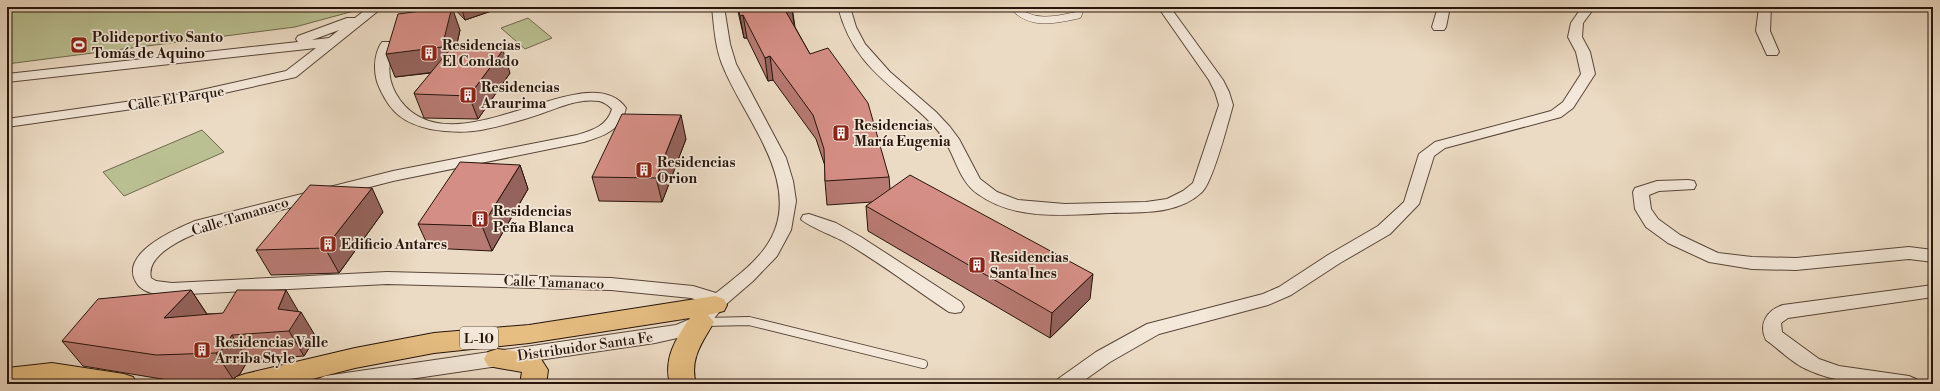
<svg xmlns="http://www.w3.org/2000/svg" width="1940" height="391" viewBox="0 0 1940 391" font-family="'Libre Bodoni',serif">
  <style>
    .green { fill: #bac092; stroke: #706a4e }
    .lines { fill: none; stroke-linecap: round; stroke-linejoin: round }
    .lane-far1-casing { stroke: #584639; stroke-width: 8 }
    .lane-casing { stroke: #584639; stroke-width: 10 }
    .street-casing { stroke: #584639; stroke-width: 2 }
    .highway-casing { stroke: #26140b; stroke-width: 2 }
    .path { stroke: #26140b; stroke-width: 2.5; stroke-dasharray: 1 2; stroke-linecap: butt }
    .lane-far1 { stroke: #f3e8d9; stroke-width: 7 }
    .lane { stroke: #f3e8d9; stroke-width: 8 }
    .street { fill: #f3e8d9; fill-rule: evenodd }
    .highway { fill: #e6be82; fill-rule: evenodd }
    .wall { fill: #b77a72; stroke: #26140b }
    .shaded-wall { fill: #95635d; stroke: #26140b }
    .building { fill: #d58e85; stroke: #26140b }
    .labels { text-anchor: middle; stroke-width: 3.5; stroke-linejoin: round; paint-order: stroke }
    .shield { fill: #f3e8d9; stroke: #645449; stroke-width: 1 }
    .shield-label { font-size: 13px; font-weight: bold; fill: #26140b }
    .poi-label { font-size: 14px; font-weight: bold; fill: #26140b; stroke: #f3e8d9; text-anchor: start }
    .street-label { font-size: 14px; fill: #26140b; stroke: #f3e8d9 }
  </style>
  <rect width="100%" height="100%" fill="#ecdbc4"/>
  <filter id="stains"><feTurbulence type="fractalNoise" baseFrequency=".005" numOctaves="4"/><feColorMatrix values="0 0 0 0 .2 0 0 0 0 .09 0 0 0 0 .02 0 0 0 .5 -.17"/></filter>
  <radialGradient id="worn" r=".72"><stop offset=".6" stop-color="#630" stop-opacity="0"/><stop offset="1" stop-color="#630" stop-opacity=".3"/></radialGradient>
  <path class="green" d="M 7,7 L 358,7 L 354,11 L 295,27 L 7,64 Z
    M 528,18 L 552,38 L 525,49 L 501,28 Z
    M 202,130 L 224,152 L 124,196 L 103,172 Z"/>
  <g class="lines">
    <g class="lane-far1-casing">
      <path id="lane-far1" d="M 1014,7 C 1030,26 1056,20 1078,15 L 1081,7"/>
    </g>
    <g class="lane-casing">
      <path id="lane" d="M 704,322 L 749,321 L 923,364"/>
    </g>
    <g class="street-casing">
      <path id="street" d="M 369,7 L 383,7 L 296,77 L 188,101 L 7,127 L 7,119 L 188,93 L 286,71 L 316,48 L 7,82 L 7,74 L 298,42 L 296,39 L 298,36 L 347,18 L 355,18 ZM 339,30 L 329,38 L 312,40 Z
        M 712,7 L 724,7 L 730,44 L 736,64 L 786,158 L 793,181 L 796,201 L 791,230 L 777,256 L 753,281 L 724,306 L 707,327 L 686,336 L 655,343 L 376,384 L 315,384 L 318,379 L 325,376 L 676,325 L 695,317 L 706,303 L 691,298 L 611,290 L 387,284 L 169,295 C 158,295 142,293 136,282 C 119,253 176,229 195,221 L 393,171 L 577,135 C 593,130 607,126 612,109 C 608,105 604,102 599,101 C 580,98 560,107 543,113 C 523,120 502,126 481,130 C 464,133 447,132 430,129 C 404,123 391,113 380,89 C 373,75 373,55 382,42 L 392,42 L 394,45 C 387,65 387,82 400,100 C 454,173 587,52 626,108 C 621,130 604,136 584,142 L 393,181 L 207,229 C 189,236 145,253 151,278 L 156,281 L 172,283 L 387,272 L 611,278 L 693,286 L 716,293 C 732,280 752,266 765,248 C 809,187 743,119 722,64 C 715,46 714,26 712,7 Z
        M 838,7 L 850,7 L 856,27 L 865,44 L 890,72 L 936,112 L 950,127 L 959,139 L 980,179 L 997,192 L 1018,200 L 1065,204 L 1146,202 L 1167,199 L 1183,191 L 1193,183 L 1219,105 L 1215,92 L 1209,80 L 1158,7 L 1170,7 L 1223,80 L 1229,92 L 1233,105 C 1228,123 1213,182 1202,192 C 1178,215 1141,212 1110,213 C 1067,215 1015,221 978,194 C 960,182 956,159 945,141 C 940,132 933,125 926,118 C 886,80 853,64 838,7 Z
        M 1438,7 L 1450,7 L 1446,27 L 1444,30 L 1434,30 L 1432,27 Z
        M 1582,7 L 1595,7 L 1583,23 L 1582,37 L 1590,52 L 1595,74 L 1573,108 L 1561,117 L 1445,148 L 1434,156 L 1419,204 L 1390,234 L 1340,263 L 1291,295 L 1268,305 L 1159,334 L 1110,362 L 1079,384 L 1055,384 L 1058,379 L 1096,352 L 1147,324 L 1263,294 L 1279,287 L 1328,255 L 1378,226 L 1404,202 L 1419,154 L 1435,142 L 1551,111 L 1563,102 L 1581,74 L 1576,52 L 1568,37 L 1571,23 Z
        M 1759,7 L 1771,7 L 1770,31 L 1779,52 L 1777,55 L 1767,55 L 1756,31 Z
        M 1688,180 L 1694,181 L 1696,185 L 1694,189 L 1659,191 L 1649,195 L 1651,209 L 1658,219 L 1680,235 L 1718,253 L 1752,257 L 1796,258 L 1909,247 L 1933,250 L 1933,262 L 1909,259 L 1796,270 L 1752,269 L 1709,262 L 1668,243 L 1646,227 L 1635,209 L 1633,192 L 1635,188 L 1657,181 Z
        M 809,214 L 836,223 L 861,237 L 961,302 L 964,307 L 961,312 L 955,313 L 949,312 C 913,288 878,261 841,240 C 833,236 804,224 801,219 L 803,215 Z
        M 1933,285 L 1933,297 L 1788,318 L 1781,323 L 1782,332 L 1819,359 L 1839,366 L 1909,376 L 1916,379 L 1919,384 C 1880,384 1842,386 1806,369 C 1792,363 1779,349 1766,340 C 1758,324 1767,310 1783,305 Z"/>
    </g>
    <g class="highway-casing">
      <path id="highway" d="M 715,296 L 724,299 L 727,305 L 724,311 L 708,315 L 714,322 C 702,343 689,359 696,384 L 670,384 C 663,359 676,338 690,318 L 529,343 L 434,353 L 355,368 L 293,384 L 232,384 L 236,377 L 245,374 L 355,348 L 434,333 L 529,325 Z
        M 497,349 L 530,353 L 539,356 L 548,370 L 546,384 L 520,384 L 522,372 L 488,366 L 484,359 L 488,352 Z
        M 52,363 L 124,374 L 133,377 L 137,384 L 7,384 L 7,368 Z"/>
    </g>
    <path class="path" d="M 144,380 L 167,384"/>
    <use href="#lane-far1" class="lane-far1"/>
    <use href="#lane" class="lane"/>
    <use href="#street" class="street"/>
    <use href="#highway" class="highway"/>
  </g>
  <path class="wall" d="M 453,7 L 503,7 L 465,20 Z
    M 737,7 L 792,7 L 795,27 L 810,54 L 889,177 L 890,189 L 1090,299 L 1050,338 L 868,231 L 866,206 L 872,202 L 827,205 L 825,181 L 825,166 L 816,139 L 773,80 L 768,81 L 747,38 L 744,38 Z
    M 460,30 L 456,48 L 510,73 L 478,119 L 424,118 L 414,93 L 431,73 L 395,77 Z
    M 686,139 L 662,202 L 599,201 L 592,177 Z
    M 520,165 L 528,189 L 492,251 L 429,248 L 418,224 Z
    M 383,212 L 339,273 L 271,275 L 256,250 Z
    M 191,290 L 207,314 L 298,312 L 316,337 L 304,356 L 248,360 L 240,374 L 233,379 L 174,381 L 83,366 L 62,341 Z"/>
  <path class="shaded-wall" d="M 452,7 L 460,30 L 451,70 L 395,77 L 386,54 Z
    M 461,7 L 503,7 L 465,20 Z
    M 792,9 L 795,31 L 785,10 Z
    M 743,15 L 747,38 L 744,38 L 740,16 Z
    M 503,50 L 510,73 L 478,119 L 469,96 Z
    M 770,56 L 773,80 L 768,81 L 765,58 Z
    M 681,115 L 686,139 L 662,202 L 656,178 Z
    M 520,165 L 528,189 L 492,251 L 482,226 Z
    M 372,188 L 383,212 L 339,273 L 325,248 Z
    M 1093,274 L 1090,299 L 1050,338 L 1052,313 Z
    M 191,290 L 208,316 L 164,318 Z
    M 286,290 L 300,314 L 301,312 L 316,337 L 304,356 L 289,331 L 278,309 Z
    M 232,335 L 248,360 L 240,374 L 233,379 L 216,353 Z"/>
  <path class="building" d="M 452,7 L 442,47 L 386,54 L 398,14 Z
    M 738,7 L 792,7 L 792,9 L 785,10 L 810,54 L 828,48 L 868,103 L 889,177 L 825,181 L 824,149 L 813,115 L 770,56 L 765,58 L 743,15 L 740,16 Z
    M 451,48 L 503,50 L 469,96 L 415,94 L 414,93 Z
    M 622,114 L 681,115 L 656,178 L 592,177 Z
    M 460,162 L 520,165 L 482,226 L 418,224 Z
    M 910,175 L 1093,274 L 1052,313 L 866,206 Z
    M 310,185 L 372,188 L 325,248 L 256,250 Z
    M 191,290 L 164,318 L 223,313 L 237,290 L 286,290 L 278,309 L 301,312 L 289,331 L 232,335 L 223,349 L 216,353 L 156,355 L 62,341 L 98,299 Z"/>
  <defs>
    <g id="stadium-square" transform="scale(0.9)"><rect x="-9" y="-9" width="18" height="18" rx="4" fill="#8f2418" stroke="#f3e8d9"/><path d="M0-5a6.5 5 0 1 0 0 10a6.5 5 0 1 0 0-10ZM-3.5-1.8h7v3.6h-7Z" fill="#fff"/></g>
    <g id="building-square" transform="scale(0.9)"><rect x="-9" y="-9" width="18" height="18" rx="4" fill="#8f2418" stroke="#f3e8d9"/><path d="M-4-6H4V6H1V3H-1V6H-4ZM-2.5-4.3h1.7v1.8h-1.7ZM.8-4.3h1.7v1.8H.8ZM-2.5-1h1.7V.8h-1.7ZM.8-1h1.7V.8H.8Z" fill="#fff"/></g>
  </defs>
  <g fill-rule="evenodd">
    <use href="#stadium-square" x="79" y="45"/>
    <use href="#building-square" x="429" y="53"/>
    <use href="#building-square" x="468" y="95"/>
    <use href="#building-square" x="841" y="133"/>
    <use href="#building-square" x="644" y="170"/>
    <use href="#building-square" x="480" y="219"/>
    <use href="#building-square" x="328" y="244"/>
    <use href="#building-square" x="977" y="265"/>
    <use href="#building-square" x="202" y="350"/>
  </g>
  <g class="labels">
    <rect class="shield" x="460" y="327" width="38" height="22" rx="3"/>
    <g class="shield-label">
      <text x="479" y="343">L-10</text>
    </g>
    <g class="poi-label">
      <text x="92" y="42">Polideportivo Santo<tspan x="92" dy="16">Tomás de Aquino</tspan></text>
      <text x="442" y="50">Residencias<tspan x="442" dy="16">El Condado</tspan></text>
      <text x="481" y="92">Residencias<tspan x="481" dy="16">Araurima</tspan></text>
      <text x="854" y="130">Residencias<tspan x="854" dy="16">María Eugenia</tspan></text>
      <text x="657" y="167">Residencias<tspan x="657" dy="16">Orion</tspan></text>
      <text x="493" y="216">Residencias<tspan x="493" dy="16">Peña Blanca</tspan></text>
      <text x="341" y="249">Edificio Antares</text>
      <text x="990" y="262">Residencias<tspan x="990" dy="16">Santa Ines</tspan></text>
      <text x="215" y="347">Residencias Valle<tspan x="215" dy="16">Arriba Style</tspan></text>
    </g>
    <g class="street-label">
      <text transform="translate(176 98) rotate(-9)" y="5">Calle El Parque</text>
      <text transform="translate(240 216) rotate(-17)" y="5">Calle Tamanaco</text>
      <text transform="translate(554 282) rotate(2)" y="5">Calle Tamanaco</text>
      <text transform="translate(585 346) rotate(-8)" y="5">Distribuidor Santa Fe</text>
    </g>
  </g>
  <rect width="1940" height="391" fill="none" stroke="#ecdbc4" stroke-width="24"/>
  <rect x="8" y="8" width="1924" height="375" fill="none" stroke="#26140b" stroke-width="2"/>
  <rect x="12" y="12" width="1916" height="367" fill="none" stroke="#26140b"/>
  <rect width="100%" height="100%" filter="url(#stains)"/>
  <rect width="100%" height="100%" fill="url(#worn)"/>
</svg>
